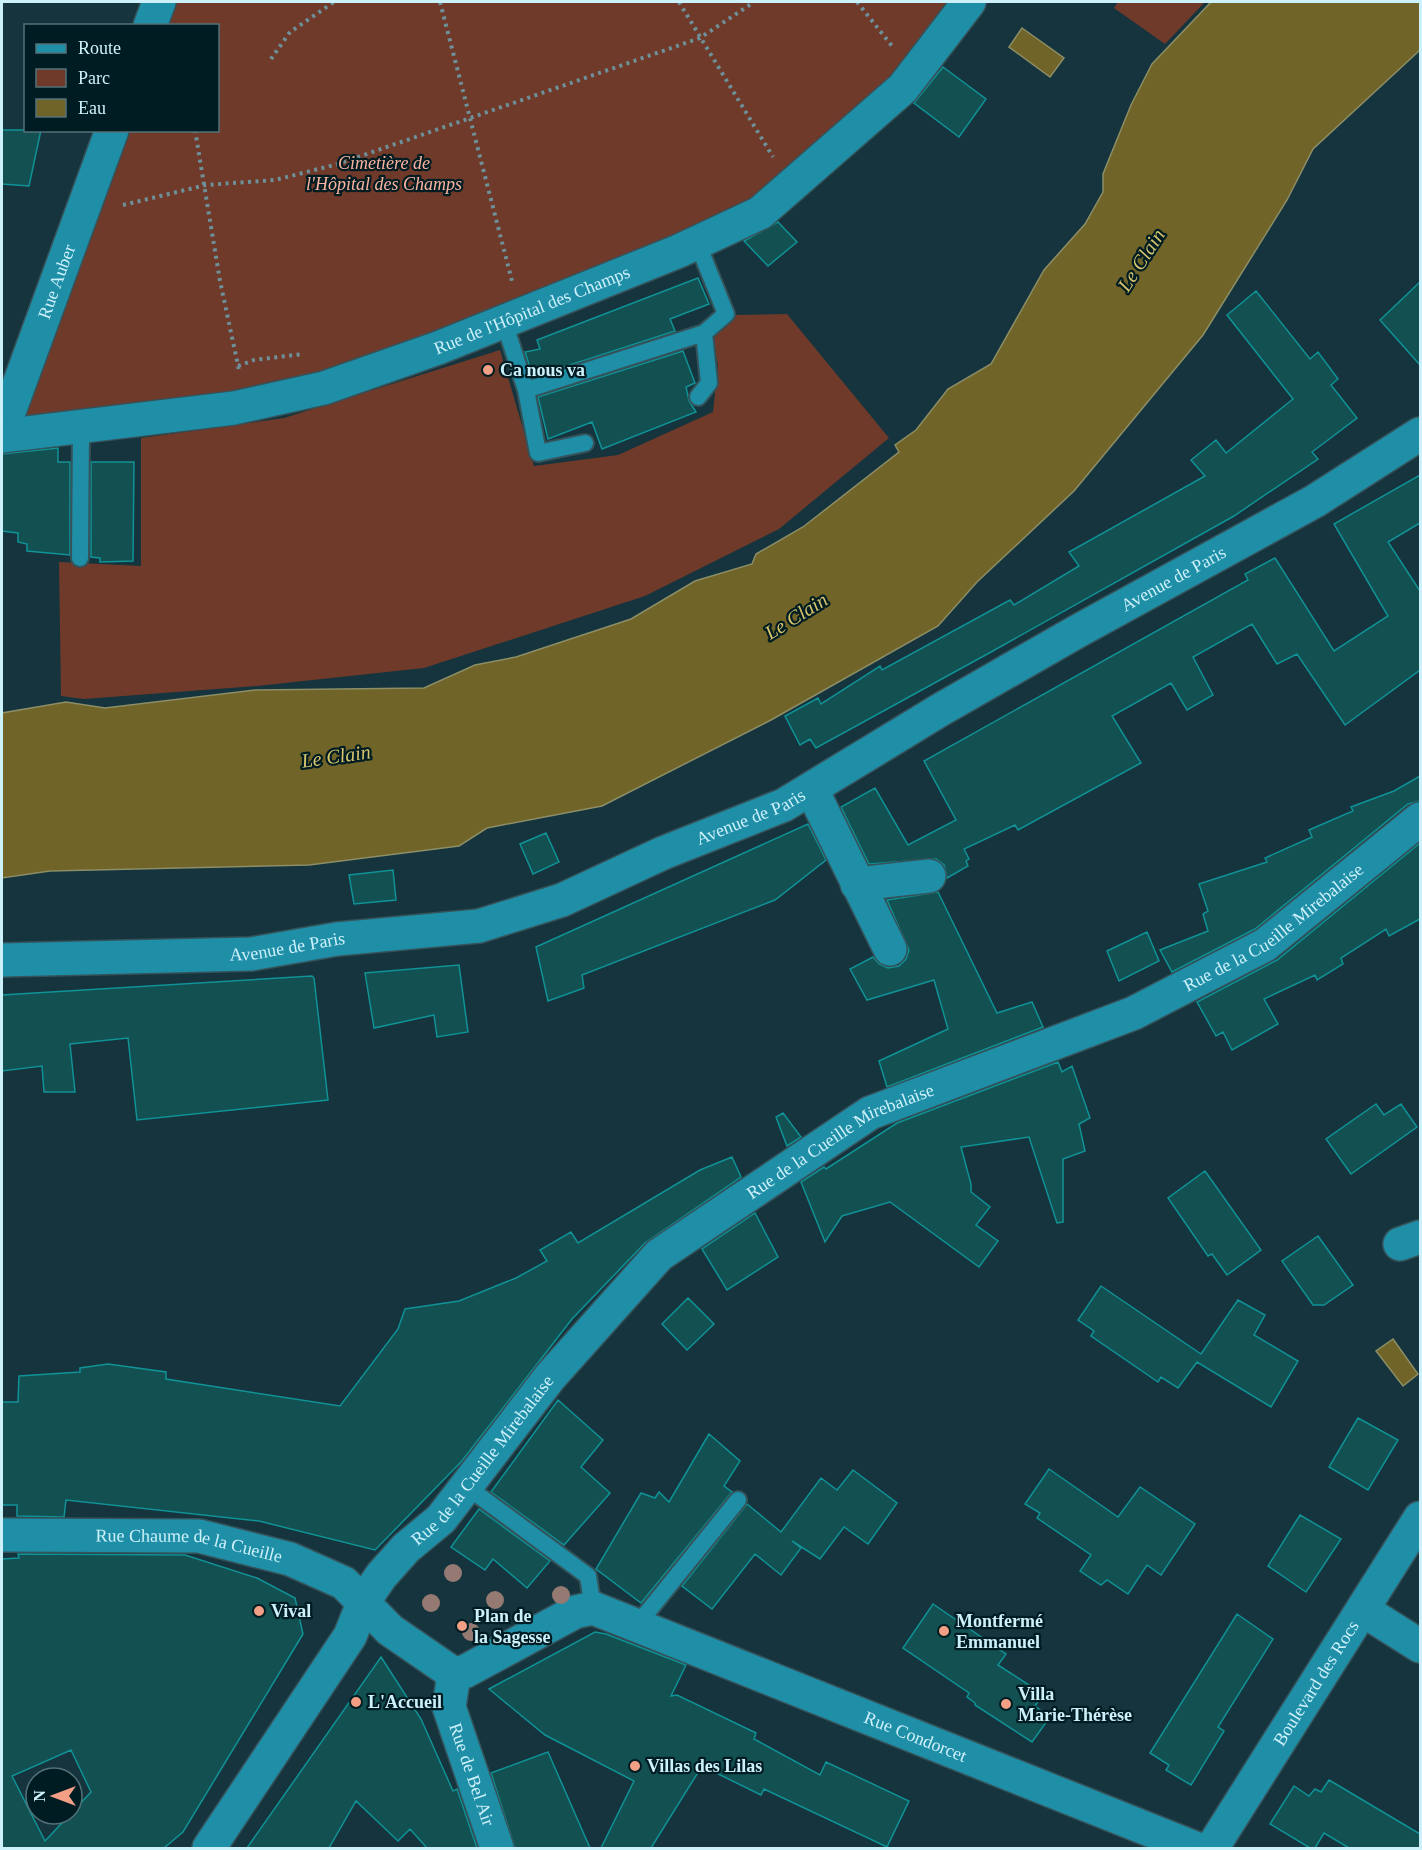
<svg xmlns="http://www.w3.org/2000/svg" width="1422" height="1850" viewBox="0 0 1422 1850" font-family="'Times New Roman',serif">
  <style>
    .green { fill: #6f3a2a }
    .water { fill: #706428; stroke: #8c8e67; stroke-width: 1.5 }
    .building { fill: #125051; stroke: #109296; stroke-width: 1.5; fill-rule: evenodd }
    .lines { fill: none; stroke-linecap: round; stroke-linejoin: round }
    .lane-casing { stroke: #35535b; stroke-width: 20 }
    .street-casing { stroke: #35535b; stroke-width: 36 }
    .secondary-casing { stroke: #35535b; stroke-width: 36 }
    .path { stroke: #6e9099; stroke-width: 4; stroke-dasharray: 3 4.5; stroke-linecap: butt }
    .lane { stroke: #1f8ea7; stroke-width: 16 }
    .street { stroke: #1f8ea7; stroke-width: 33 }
    .secondary { stroke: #1f8ea7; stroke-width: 33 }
    .tree { fill: #947a72 }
    .poi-dot { fill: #f39f85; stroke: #001c23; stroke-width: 2 }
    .labels { text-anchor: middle; stroke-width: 4.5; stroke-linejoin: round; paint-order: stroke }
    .park-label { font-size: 18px; font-style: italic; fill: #fbb39e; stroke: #001c23 }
    .street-label { font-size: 18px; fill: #cdf1fb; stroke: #001c23 }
    .poi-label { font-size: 18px; font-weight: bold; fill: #cdf1fb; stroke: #001c23; text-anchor: start }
    .water-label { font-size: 20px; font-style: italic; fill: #d8c56d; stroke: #001c23 }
  </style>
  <rect width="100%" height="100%" fill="#15343d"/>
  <path class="green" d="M 170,2 L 954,2 L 894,82 L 753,203 L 657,250 L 321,378 L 27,424 L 18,414 L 123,131 L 218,130 L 218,26 L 161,25 Z
    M 1118,2 L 1205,2 L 1165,44 L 1114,8 Z
    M 787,314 L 889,438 L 779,529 L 645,596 L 424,668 L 257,686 L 84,699 L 61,696 L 59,562 L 141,566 L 141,438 L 284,418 L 500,350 L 534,466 L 618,455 L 713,412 L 718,365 L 713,339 L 734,315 Z"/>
  <path class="water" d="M 1211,2 L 1420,2 L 1420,50 L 1313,149 L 1287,200 L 1203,335 L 1074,491 L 977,582 L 938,626 L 771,720 L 602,806 L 487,828 L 459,846 L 309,865 L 50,871 L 2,878 L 2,713 L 66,702 L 105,708 L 255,690 L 424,688 L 475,665 L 516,657 L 631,619 L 695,581 L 752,564 L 756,554 L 803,527 L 899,452 L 895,445 L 916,430 L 948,389 L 991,364 L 1044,270 L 1085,224 L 1103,192 L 1103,174 L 1131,105 L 1152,64 Z
    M 1022,28 L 1064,58 L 1050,77 L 1009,47 Z
    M 1393,1339 L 1418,1374 L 1403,1386 L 1376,1351 Z"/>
  <path class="building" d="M 943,67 L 986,99 L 959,137 L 914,103 Z
    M 2,130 L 41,130 L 29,186 L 2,184 Z
    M 778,222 L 797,242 L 768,266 L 744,241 Z
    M 698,278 L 709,304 L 670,319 L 675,331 L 533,377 L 525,352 L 540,349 L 537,340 Z
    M 1420,282 L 1420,365 L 1380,320 Z
    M 1256,291 L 1310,359 L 1318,352 L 1338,379 L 1331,385 L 1357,418 L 1312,452 L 1318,459 L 1234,516 L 991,652 L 816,748 L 810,739 L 800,745 L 785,716 L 818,698 L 821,704 L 880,666 L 882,670 L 1010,600 L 1014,605 L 1079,566 L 1069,552 L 1205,476 L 1191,460 L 1216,440 L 1226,453 L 1293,399 L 1227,315 Z
    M 683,351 L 695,383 L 686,387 L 689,401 L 696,412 L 602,449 L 592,422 L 548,439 L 538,397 Z
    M 58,448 L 58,462 L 70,462 L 70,555 L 27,551 L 27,544 L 18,542 L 18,533 L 2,531 L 2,454 Z
    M 91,462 L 134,462 L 133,561 L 100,562 L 100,558 L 91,557 Z
    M 1420,475 L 1420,523 L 1388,542 L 1420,591 L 1420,670 L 1345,725 L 1297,654 L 1277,664 L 1252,624 L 1193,657 L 1213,695 L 1187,710 L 1171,683 L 1112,716 L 1141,763 L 1018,830 L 1015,825 L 964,849 L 969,859 L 966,861 L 968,866 L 947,878 L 944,865 L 936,859 L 869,864 L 841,807 L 875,788 L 908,845 L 956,820 L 924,761 L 1248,580 L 1245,574 L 1275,558 L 1334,651 L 1388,616 L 1334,524 Z
    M 1420,776 L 1420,801 L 1408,804 L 1255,929 L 1172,972 L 1160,950 L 1208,931 L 1203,914 L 1208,911 L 1199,884 L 1267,862 L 1265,858 L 1312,837 L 1309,830 L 1353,811 L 1351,807 L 1394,791 Z
    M 808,824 L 826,860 L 775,900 L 582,975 L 584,988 L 548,1001 L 536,947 Z
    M 546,833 L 559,862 L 533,874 L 520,844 Z
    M 1420,843 L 1420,919 L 1389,936 L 1386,929 L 1341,958 L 1343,964 L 1317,980 L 1315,975 L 1264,999 L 1278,1024 L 1232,1050 L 1223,1032 L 1216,1036 L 1197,1002 L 1277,960 Z
    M 393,870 L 396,900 L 354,904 L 349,875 Z
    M 938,892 L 997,1013 L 1032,1002 L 1043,1027 L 887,1087 L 879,1061 L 948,1029 L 934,980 L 867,1000 L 850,969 L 873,957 L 879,964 L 888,968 L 899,966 L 906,959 L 909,950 L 887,900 Z
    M 1147,932 L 1159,961 L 1119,981 L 1107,951 Z
    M 459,965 L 468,1032 L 437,1037 L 434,1015 L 374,1028 L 365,973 Z
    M 312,976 L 314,978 L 328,1100 L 137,1120 L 128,1038 L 70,1044 L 75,1092 L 44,1092 L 42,1066 L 2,1071 L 2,995 Z
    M 1058,1062 L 1062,1072 L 1072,1066 L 1090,1118 L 1079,1124 L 1085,1151 L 1063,1159 L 1063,1222 L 1057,1223 L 1029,1137 L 961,1147 L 971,1184 L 971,1192 L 990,1207 L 976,1225 L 998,1241 L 979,1267 L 890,1202 L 842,1216 L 825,1242 L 801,1182 L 824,1167 L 826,1169 L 897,1123 Z
    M 1376,1104 L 1384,1115 L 1401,1104 L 1417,1127 L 1351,1174 L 1326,1139 Z
    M 783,1113 L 801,1137 L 787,1146 L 776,1117 Z
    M 732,1157 L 741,1177 L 645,1243 L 572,1319 L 461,1462 L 375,1550 L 259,1521 L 66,1500 L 64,1517 L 17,1516 L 17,1505 L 2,1505 L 2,1402 L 18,1402 L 19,1376 L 80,1372 L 80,1368 L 108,1364 L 166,1372 L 166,1379 L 340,1406 L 398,1329 L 405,1309 L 459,1301 L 516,1278 L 547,1261 L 540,1250 L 571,1232 L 578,1243 L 700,1170 Z
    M 1205,1171 L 1261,1250 L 1227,1275 L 1212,1254 L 1208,1256 L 1168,1198 Z
    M 755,1213 L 778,1257 L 727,1290 L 702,1249 Z
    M 1318,1236 L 1353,1285 L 1324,1305 L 1313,1305 L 1282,1261 Z
    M 1101,1286 L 1201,1354 L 1238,1300 L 1265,1315 L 1254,1335 L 1298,1361 L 1271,1407 L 1197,1362 L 1178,1388 L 1161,1377 L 1158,1382 L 1091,1336 L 1094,1331 L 1078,1320 Z
    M 688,1298 L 714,1324 L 687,1350 L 662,1324 Z
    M 558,1400 L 603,1440 L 581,1467 L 610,1493 L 564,1545 L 491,1492 Z
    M 1358,1418 L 1398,1440 L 1368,1490 L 1329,1467 Z
    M 709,1434 L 740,1461 L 724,1486 L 732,1492 L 641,1603 L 596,1569 L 641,1493 L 655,1498 L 659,1492 L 669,1502 Z
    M 1049,1469 L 1118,1517 L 1140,1487 L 1195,1524 L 1161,1575 L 1147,1565 L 1128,1594 L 1107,1580 L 1101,1585 L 1080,1571 L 1091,1555 L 1037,1518 L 1040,1513 L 1025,1504 Z
    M 853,1470 L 897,1503 L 868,1544 L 844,1527 L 820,1559 L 792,1541 L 801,1548 L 781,1575 L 755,1554 L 712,1609 L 682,1586 L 747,1504 L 781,1532 L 821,1478 L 837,1490 Z
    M 479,1509 L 550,1561 L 527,1588 L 493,1559 L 485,1570 L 451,1547 Z
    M 1300,1515 L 1341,1539 L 1306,1592 L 1268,1566 Z
    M 18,1554 L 185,1555 L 257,1578 L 295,1598 L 303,1634 L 183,1832 L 164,1848 L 2,1848 L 2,1559 L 19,1558 ZM 71,1750 L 91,1792 L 45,1841 L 12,1776 Z
    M 933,1604 L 1006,1654 L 998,1665 L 1043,1694 L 1035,1706 L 1050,1717 L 1032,1742 L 975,1705 L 975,1703 L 967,1697 L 969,1693 L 903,1648 Z
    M 1237,1614 L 1273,1639 L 1218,1727 L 1224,1731 L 1191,1785 L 1166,1770 L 1169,1765 L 1150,1753 Z
    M 595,1632 L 606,1634 L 686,1665 L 671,1696 L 677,1695 L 756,1733 L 754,1739 L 820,1775 L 826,1762 L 909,1801 L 887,1847 L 764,1789 L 761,1795 L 702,1766 L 651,1848 L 601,1848 L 634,1781 L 545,1735 L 489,1689 Z
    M 381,1657 L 421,1719 L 453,1791 L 457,1789 L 477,1848 L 427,1848 L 410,1829 L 398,1841 L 356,1801 L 329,1848 L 247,1848 Z
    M 548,1752 L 590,1848 L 515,1848 L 491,1773 Z
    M 1329,1780 L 1420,1834 L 1420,1848 L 1349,1848 L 1324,1833 L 1315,1848 L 1310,1848 L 1270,1824 L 1294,1786 L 1309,1796 L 1315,1789 L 1321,1792 Z"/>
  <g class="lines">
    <g class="lane-casing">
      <path id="lane" d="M 697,242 L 726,314 L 704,333 L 709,383 L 698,397
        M 504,322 L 526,390 L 538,453 L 585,443
        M 526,390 L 704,333
        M 80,558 L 81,428
        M 466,1486 L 588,1576 L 593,1608
        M 637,1625 L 738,1500"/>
    </g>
    <g class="street-casing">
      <g id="street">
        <path d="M 150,26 L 159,2"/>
        <path id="s1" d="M 2,431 L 112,130"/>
        <path id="s2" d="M 2,436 L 234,408 L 324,388 L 438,348 L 679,251 L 760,213 L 903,88 L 969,2"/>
        <path d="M 812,790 L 890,949"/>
        <path d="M 857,884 L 929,876"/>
        <path d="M 1400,1244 L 1420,1237"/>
        <path id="s3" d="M 2,1535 L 199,1536 L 290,1559 L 344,1583 L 390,1630 L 454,1674 L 449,1707 L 497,1848"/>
        <path d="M 1363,1610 L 1420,1646"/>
        <path id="s4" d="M 454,1674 L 464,1672 L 575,1612 L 593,1608 L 1195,1848"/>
        <path id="s5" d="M 1212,1848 L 1420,1518"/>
      </g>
    </g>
    <g class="secondary-casing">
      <g id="secondary">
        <path id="s6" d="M 2,960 L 251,954 L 337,939 L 479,926 L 562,900 L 663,853 L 784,805 L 940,710 L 1078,631 L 1315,501 L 1420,434"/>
        <path id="s7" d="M 209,1848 L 350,1636 L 364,1601 L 381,1576 L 406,1548 L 441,1519 L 550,1377 L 659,1255 L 870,1113 L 1134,1013 L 1265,945 L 1420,819"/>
      </g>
    </g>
    <path class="path" d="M 440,2 L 512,281
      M 679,2 L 773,157
      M 857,2 L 892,46
      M 271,59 L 290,32 L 334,2
      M 195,130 L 220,281 L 239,370
      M 123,205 L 206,185 L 275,180 L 338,164 L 700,38 L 754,2
      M 238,366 L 254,360 L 303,354"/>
    <use href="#lane" class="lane"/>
    <use href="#street" class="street"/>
    <use href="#secondary" class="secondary"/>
  </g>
  <g class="tree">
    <circle cx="453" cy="1573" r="9"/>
    <circle cx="561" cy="1595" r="9"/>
    <circle cx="495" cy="1600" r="9"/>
    <circle cx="431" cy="1603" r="9"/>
    <circle cx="471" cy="1632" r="9"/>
  </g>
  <g class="poi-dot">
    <circle cx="488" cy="370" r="6"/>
    <circle cx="259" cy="1611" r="6"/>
    <circle cx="462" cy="1626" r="6"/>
    <circle cx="944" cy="1631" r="6"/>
    <circle cx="356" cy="1702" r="6"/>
    <circle cx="1006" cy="1704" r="6"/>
    <circle cx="635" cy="1766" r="6"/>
  </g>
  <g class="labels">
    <g class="park-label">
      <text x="384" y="169">Cimetière de<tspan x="384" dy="21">l'Hôpital des Champs</tspan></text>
    </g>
    <g class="street-label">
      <text dy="6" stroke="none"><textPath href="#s1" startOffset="159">Rue Auber</textPath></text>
      <text dy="6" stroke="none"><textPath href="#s2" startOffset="548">Rue de l'Hôpital des Champs</textPath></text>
      <text dy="6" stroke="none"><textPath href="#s6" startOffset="1258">Avenue de Paris</textPath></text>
      <text dy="6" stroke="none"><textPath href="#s6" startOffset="772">Avenue de Paris</textPath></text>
      <text dy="6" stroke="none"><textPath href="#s7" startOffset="1449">Rue de la Cueille Mirebalaise</textPath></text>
      <text dy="6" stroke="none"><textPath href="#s6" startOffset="286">Avenue de Paris</textPath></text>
      <text dy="6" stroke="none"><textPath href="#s7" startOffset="963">Rue de la Cueille Mirebalaise</textPath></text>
      <text dy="6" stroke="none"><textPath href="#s7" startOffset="477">Rue de la Cueille Mirebalaise</textPath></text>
      <text dy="6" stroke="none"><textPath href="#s3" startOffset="188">Rue Chaume de la Cueille</textPath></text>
      <text dy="6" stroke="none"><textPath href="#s5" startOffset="195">Boulevard des Rocs</textPath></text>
      <text dy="6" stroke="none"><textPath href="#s4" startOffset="502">Rue Condorcet</textPath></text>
      <text dy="6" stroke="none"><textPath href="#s3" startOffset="598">Rue de Bel Air</textPath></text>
    </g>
    <g class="poi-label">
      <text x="500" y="376">Ca nous va</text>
      <text x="271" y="1617">Vival</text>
      <text x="474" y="1622">Plan de<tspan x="474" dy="21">la Sagesse</tspan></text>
      <text x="956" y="1627">Montfermé<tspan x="956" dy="21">Emmanuel</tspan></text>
      <text x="1018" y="1700">Villa<tspan x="1018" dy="21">Marie-Thérèse</tspan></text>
      <text x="368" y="1708">L'Accueil</text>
      <text x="647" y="1772">Villas des Lilas</text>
    </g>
    <g class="water-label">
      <text transform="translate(1141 260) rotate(-57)" y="7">Le Clain</text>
      <text transform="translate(796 616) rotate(-32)" y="7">Le Clain</text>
      <text transform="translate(336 756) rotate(-8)" y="7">Le Clain</text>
    </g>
  </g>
  <rect width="1422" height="1850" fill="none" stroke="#cdf1fb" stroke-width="6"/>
  <rect x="24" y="24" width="195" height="108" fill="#001c23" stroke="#527179" stroke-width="1.5"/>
  <rect x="36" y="44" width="30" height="9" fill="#1f8ea7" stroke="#527179" stroke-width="1.5"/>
  <text x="78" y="54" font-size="18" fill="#cdf1fb">Route</text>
  <rect x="36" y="69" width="30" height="18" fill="#6f3a2a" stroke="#527179" stroke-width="1.5"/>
  <text x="78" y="84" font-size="18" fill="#cdf1fb">Parc</text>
  <rect x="36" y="99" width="30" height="18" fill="#706428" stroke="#527179" stroke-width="1.5"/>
  <text x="78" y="114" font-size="18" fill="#cdf1fb">Eau</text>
  <g transform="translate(54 1796) rotate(270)"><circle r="28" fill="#001c23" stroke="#527179" stroke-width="1.5"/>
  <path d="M0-4.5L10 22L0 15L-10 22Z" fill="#f39f85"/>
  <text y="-9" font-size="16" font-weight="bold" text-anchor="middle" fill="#cdf1fb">N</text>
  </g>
</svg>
